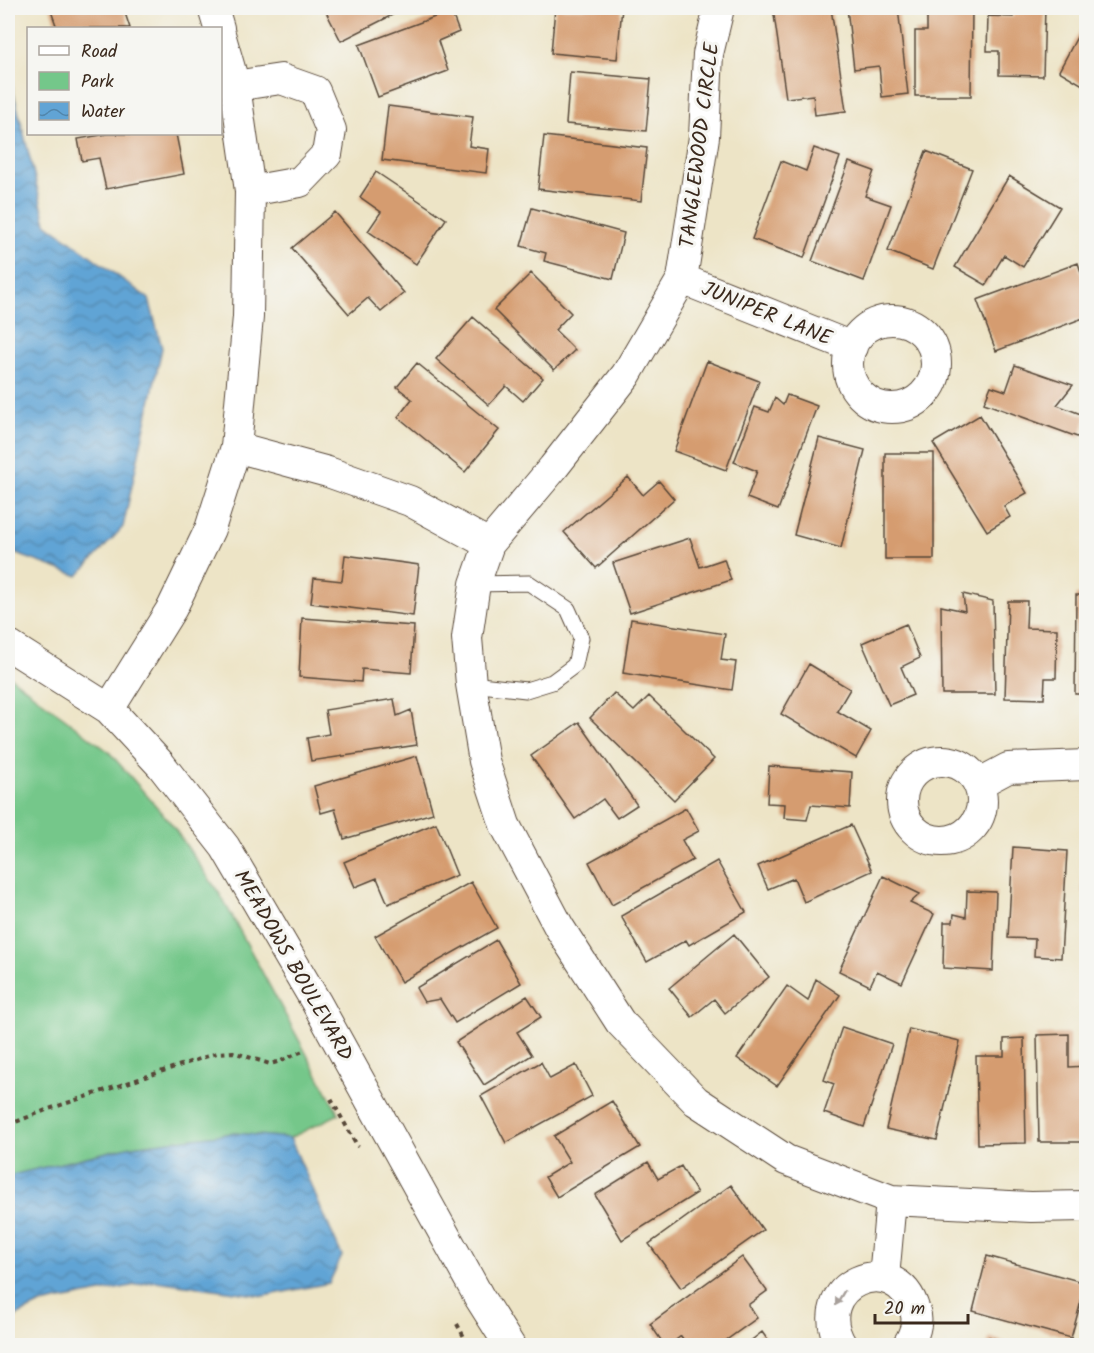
<svg xmlns="http://www.w3.org/2000/svg" width="1094" height="1353" viewBox="0 0 1094 1353" font-family="Kalam,sans-serif">
  <style>
    .green { fill: #74c78a; stroke: #587854; stroke-width: 1.5 }
    .water { fill: url(#water-waves); stroke: #4e677a; stroke-width: 1.5 }
    .building { fill: #d59c6f }
    .lines { fill: none; stroke-linecap: round; stroke-linejoin: round }
    .service-casing { stroke: #564637; stroke-width: 17 }
    .minor-casing { stroke: #564637; stroke-width: 32 }
    .path { stroke: #564637; stroke-width: 4; stroke-dasharray: 4.5 4.5; stroke-linecap: butt }
    .service { stroke: #fff; stroke-width: 15 }
    .minor { stroke: #fff; stroke-width: 30 }
    .oneway { fill: #a79f9a }
    .labels { text-anchor: middle; stroke-width: 6; stroke-linejoin: round; paint-order: stroke }
    .street-label { font-size: 21px; fill: #3b2a1e; stroke: #f6f6f2 }
  </style>
  <defs>
    <pattern id="water-waves" width="16" height="10" patternUnits="userSpaceOnUse" patternTransform="scale(1.5)"><rect width="16" height="10" fill="#61a4d5"/><path d="M0 5q4-4 8 0t8 0" fill="none" stroke="#5186ac"/></pattern>
  </defs>
  <rect width="100%" height="100%" fill="#f6f6f2"/>
  <filter id="ink" filterUnits="userSpaceOnUse"><feTurbulence type="fractalNoise" baseFrequency=".0167" numOctaves="2"/><feDisplacementMap in="SourceGraphic" scale="12" xChannelSelector="R" yChannelSelector="G"/><feConvolveMatrix kernelMatrix="1 2 1 2 8 2 1 2 1" color-interpolation-filters="sRGB"/></filter>
  <filter id="wash" filterUnits="userSpaceOnUse"><feTurbulence type="fractalNoise" baseFrequency=".008" numOctaves="4" result="noise"/><feDisplacementMap in="SourceGraphic" scale="24" xChannelSelector="R" yChannelSelector="G"/><feGaussianBlur stdDeviation="1.35" result="paint"/><feColorMatrix in="noise" values="0 0 0 0 0 0 0 0 0 0 0 0 0 0 0 0 0 1.4 0 .05"/><feComposite in="paint" operator="in"/></filter>
  <g filter="url(#wash)">
    <rect width="100%" height="100%" fill="#ede4c6"/>
    <path class="green" d="M 8,675 L 109,752 L 170,822 L 221,896 L 339,1114 L 290,1138 L 234,1133 L 132,1146 L 8,1176 Z"/>
    <path class="water" d="M 8,70 L 46,223 L 149,299 L 162,348 L 123,527 L 78,576 L 8,551 Z
      M 234,1133 L 290,1138 L 342,1256 L 329,1283 L 264,1296 L 156,1281 L 41,1304 L 8,1320 L 8,1176 L 132,1146 Z"/>
    <g id="blocks">
      <path class="building" d="M 50,8 L 139,8 L 125,13 L 130,28 L 57,28 Z
        M 324,8 L 406,8 L 341,41 Z
        M 555,8 L 622,8 L 617,59 L 551,53 Z
        M 773,8 L 831,8 L 846,111 L 815,115 L 813,95 L 786,98 Z
        M 847,8 L 898,8 L 908,94 L 882,97 L 879,66 L 854,69 Z
        M 927,8 L 972,8 L 971,96 L 915,96 L 915,31 L 927,31 Z
        M 1013,8 L 1045,8 L 1043,76 L 999,75 L 999,51 L 987,51 L 988,16 L 1013,17 Z
        M 451,11 L 459,32 L 438,41 L 448,71 L 378,97 L 359,45 Z
        M 1086,20 L 1086,87 L 1059,71 Z
        M 570,72 L 651,79 L 646,131 L 566,124 Z
        M 388,106 L 473,117 L 469,146 L 489,149 L 486,173 L 382,160 Z
        M 107,134 L 176,134 L 184,174 L 106,189 L 99,158 L 82,161 L 78,139 Z
        M 544,136 L 647,148 L 641,201 L 538,189 Z
        M 814,148 L 840,157 L 804,258 L 752,239 L 781,161 L 806,171 Z
        M 926,151 L 972,169 L 933,269 L 888,251 Z
        M 849,162 L 874,171 L 865,196 L 891,205 L 864,281 L 812,261 Z
        M 376,172 L 446,219 L 416,264 L 368,231 L 381,212 L 360,197 Z
        M 1009,176 L 1060,207 L 1023,267 L 1004,255 L 986,285 L 955,267 Z
        M 532,208 L 624,233 L 613,279 L 544,261 L 546,253 L 521,246 Z
        M 335,212 L 404,293 L 381,312 L 368,298 L 349,314 L 292,248 Z
        M 1078,263 L 1086,287 L 1086,317 L 996,351 L 977,300 Z
        M 531,273 L 571,313 L 555,330 L 575,350 L 554,370 L 494,310 Z
        M 473,317 L 543,378 L 523,401 L 506,386 L 489,405 L 436,359 Z
        M 707,361 L 759,381 L 726,470 L 674,451 Z
        M 417,363 L 499,430 L 465,472 L 398,417 L 412,399 L 397,387 Z
        M 1015,365 L 1073,385 L 1057,405 L 1086,416 L 1080,438 L 984,403 L 991,386 L 1006,391 Z
        M 787,395 L 817,406 L 778,510 L 747,498 L 757,471 L 734,462 L 755,407 L 769,412 L 775,398 L 783,405 Z
        M 980,415 L 1027,493 L 1004,506 L 1010,517 L 987,531 L 933,443 Z
        M 819,438 L 865,450 L 841,548 L 794,535 Z
        M 885,453 L 934,453 L 934,559 L 885,559 Z
        M 628,477 L 643,495 L 659,481 L 674,499 L 596,568 L 564,532 Z
        M 690,538 L 700,567 L 724,559 L 731,580 L 630,613 L 613,563 Z
        M 345,555 L 419,565 L 413,616 L 311,603 L 314,578 L 342,581 Z
        M 963,594 L 993,601 L 995,694 L 942,694 L 941,606 L 965,611 Z
        M 1076,595 L 1086,595 L 1086,694 L 1075,694 Z
        M 1008,601 L 1027,601 L 1026,628 L 1057,629 L 1056,678 L 1045,678 L 1044,699 L 1005,698 Z
        M 302,618 L 414,626 L 411,673 L 362,669 L 361,682 L 299,677 Z
        M 631,619 L 725,634 L 721,660 L 736,662 L 732,690 L 623,673 Z
        M 906,624 L 920,658 L 901,667 L 913,695 L 889,705 L 862,643 Z
        M 809,664 L 850,689 L 837,711 L 871,731 L 856,758 L 781,714 Z
        M 614,693 L 634,711 L 649,696 L 714,759 L 674,800 L 590,718 Z
        M 394,699 L 397,716 L 411,710 L 417,745 L 311,761 L 307,738 L 329,734 L 325,710 Z
        M 579,722 L 637,805 L 617,818 L 603,799 L 575,819 L 531,756 Z
        M 417,756 L 433,813 L 344,839 L 335,809 L 321,813 L 314,786 Z
        M 769,766 L 852,772 L 850,808 L 811,805 L 807,820 L 784,818 L 785,804 L 767,803 Z
        M 686,808 L 699,831 L 682,840 L 693,860 L 612,905 L 589,862 Z
        M 436,823 L 457,875 L 388,904 L 377,878 L 355,887 L 344,862 Z
        M 851,825 L 872,871 L 804,902 L 794,878 L 768,889 L 758,866 Z
        M 1083,837 L 1086,837 L 1086,893 L 1082,893 Z
        M 1013,847 L 1067,851 L 1061,958 L 1034,956 L 1035,939 L 1008,938 Z
        M 717,861 L 746,912 L 689,945 L 686,940 L 647,962 L 621,916 Z
        M 883,876 L 920,894 L 910,903 L 934,914 L 902,983 L 877,971 L 870,986 L 839,971 Z
        M 471,882 L 497,928 L 401,982 L 375,936 Z
        M 967,891 L 996,892 L 993,971 L 943,968 L 944,922 L 953,922 L 954,914 L 966,917 Z
        M 734,934 L 769,977 L 725,1013 L 714,999 L 692,1017 L 669,988 Z
        M 496,940 L 521,983 L 455,1023 L 440,999 L 424,1002 L 416,988 Z
        M 816,979 L 840,995 L 777,1086 L 737,1058 L 787,986 L 808,1001 Z
        M 527,996 L 541,1017 L 517,1032 L 532,1055 L 484,1085 L 456,1042 Z
        M 842,1027 L 892,1044 L 864,1127 L 824,1113 L 834,1084 L 824,1080 Z
        M 909,1029 L 960,1041 L 937,1140 L 886,1129 Z
        M 1069,1034 L 1069,1067 L 1086,1066 L 1086,1142 L 1039,1142 L 1037,1035 Z
        M 1024,1038 L 1026,1143 L 978,1144 L 976,1056 L 1004,1056 L 1004,1039 Z
        M 541,1062 L 550,1079 L 576,1065 L 592,1096 L 506,1143 L 481,1096 Z
        M 612,1101 L 640,1147 L 557,1197 L 545,1177 L 570,1162 L 554,1136 Z
        M 648,1162 L 658,1179 L 681,1166 L 697,1193 L 622,1240 L 595,1195 Z
        M 731,1185 L 763,1230 L 681,1288 L 649,1244 Z
        M 987,1256 L 1086,1283 L 1071,1338 L 973,1311 Z
        M 742,1257 L 767,1291 L 748,1305 L 757,1318 L 718,1346 L 688,1346 L 681,1336 L 668,1346 L 665,1346 L 650,1324 Z
        M 762,1332 L 772,1346 L 744,1346 Z
        M 989,1337 L 1014,1345 L 1014,1346 L 987,1346 Z"/>
    </g>
  </g>
  <g filter="url(#ink)">
    <use href="#blocks" fill-opacity="0" stroke="#564637" stroke-width="1.5"/>
    <g class="lines">
      <g class="service-casing">
        <path id="service" d="M 471,684 L 526,690 L 552,682 L 575,665 L 581,638 L 568,609 L 529,583 L 475,584"/>
      </g>
      <g class="minor-casing">
        <path id="minor" d="M 213,8 L 219,28
          M 719,8 L 708,54 L 704,137 L 682,279 L 626,375 L 553,468 L 489,544 L 475,584 L 467,638 L 471,684 L 484,761 L 505,825 L 559,927 L 620,1022 L 696,1101 L 786,1160 L 891,1200 L 1031,1207 L 1086,1206
          M 235,86 L 281,79 L 315,91 L 331,130 L 327,154 L 300,182 L 250,191
          M 682,279 L 852,347
          M848 364a44 44 0 1 1 88 0a44 44 0 1 1-88 0Z
          M 236,447 L 328,472 L 410,501 L 489,544
          M 8,645 L 109,709 L 161,765 L 225,847 L 316,1002 L 479,1297 L 510,1346
          M 109,709 L 172,608 L 210,529 L 236,447 L 248,317 L 250,191 L 235,86 L 220,34
          M902 801a40 40 0 1 1 80 0a40 40 0 1 1-80 0Z
          M 978,784 L 1008,768 L 1086,765
          M 884,1278 L 891,1200
          M 842,1346 C 805,1285 897,1246 915,1311 C 919,1322 914,1336 907,1346"/>
      </g>
      <path class="path" d="M 331,1099 L 358,1147
        M 8,1125 L 46,1110 L 217,1053 L 233,1052 L 270,1064 L 281,1061 L 305,1050
        M 457,1324 L 469,1346"/>
      <use href="#service" class="service"/>
      <use href="#minor" class="minor"/>
    </g>
    <defs><path id="oneway-solid" d="M-6-.8H1V-3.2L6.5 0L1 3.2V.8H-6Z" transform="scale(1.5)"/></defs>
    <use class="oneway" href="#oneway-solid" transform="translate(840 1298) rotate(121)"/>
  </g>
  <g class="labels">
    <g class="street-label">
      <text transform="translate(699 145) rotate(-83)" y="7">TANGLEWOOD CIRCLE</text>
      <text transform="translate(767 313) rotate(22)" y="7">JUNIPER LANE</text>
      <text transform="translate(294 965) rotate(60)" y="7">MEADOWS BOULEVARD</text>
    </g>
  </g>
  <rect width="1094" height="1353" fill="none" stroke="#f6f6f2" stroke-width="30"/>
  <rect x="27" y="27" width="195" height="108" fill="#f6f6f2" stroke="#aba49d" stroke-width="1.5"/>
  <rect x="39" y="46" width="30" height="9" fill="#ffffff" stroke="#aba49d" stroke-width="1.5"/>
  <text x="81" y="57" font-size="18" fill="#3b2a1e">Road</text>
  <rect x="39" y="72" width="30" height="18" fill="#74c78a" stroke="#aba49d" stroke-width="1.5"/>
  <text x="81" y="87" font-size="18" fill="#3b2a1e">Park</text>
  <rect x="39" y="102" width="30" height="18" fill="url(#water-waves)" stroke="#aba49d" stroke-width="1.5"/>
  <text x="81" y="117" font-size="18" fill="#3b2a1e">Water</text>
  <path d="M875 1314v9h93v-9" fill="none" stroke="#3b2a1e" stroke-width="3"/>
  <text x="884" y="1314" font-size="18" fill="#3b2a1e" stroke="#f6f6f2" stroke-width="4.5" paint-order="stroke">20 m</text>
</svg>
